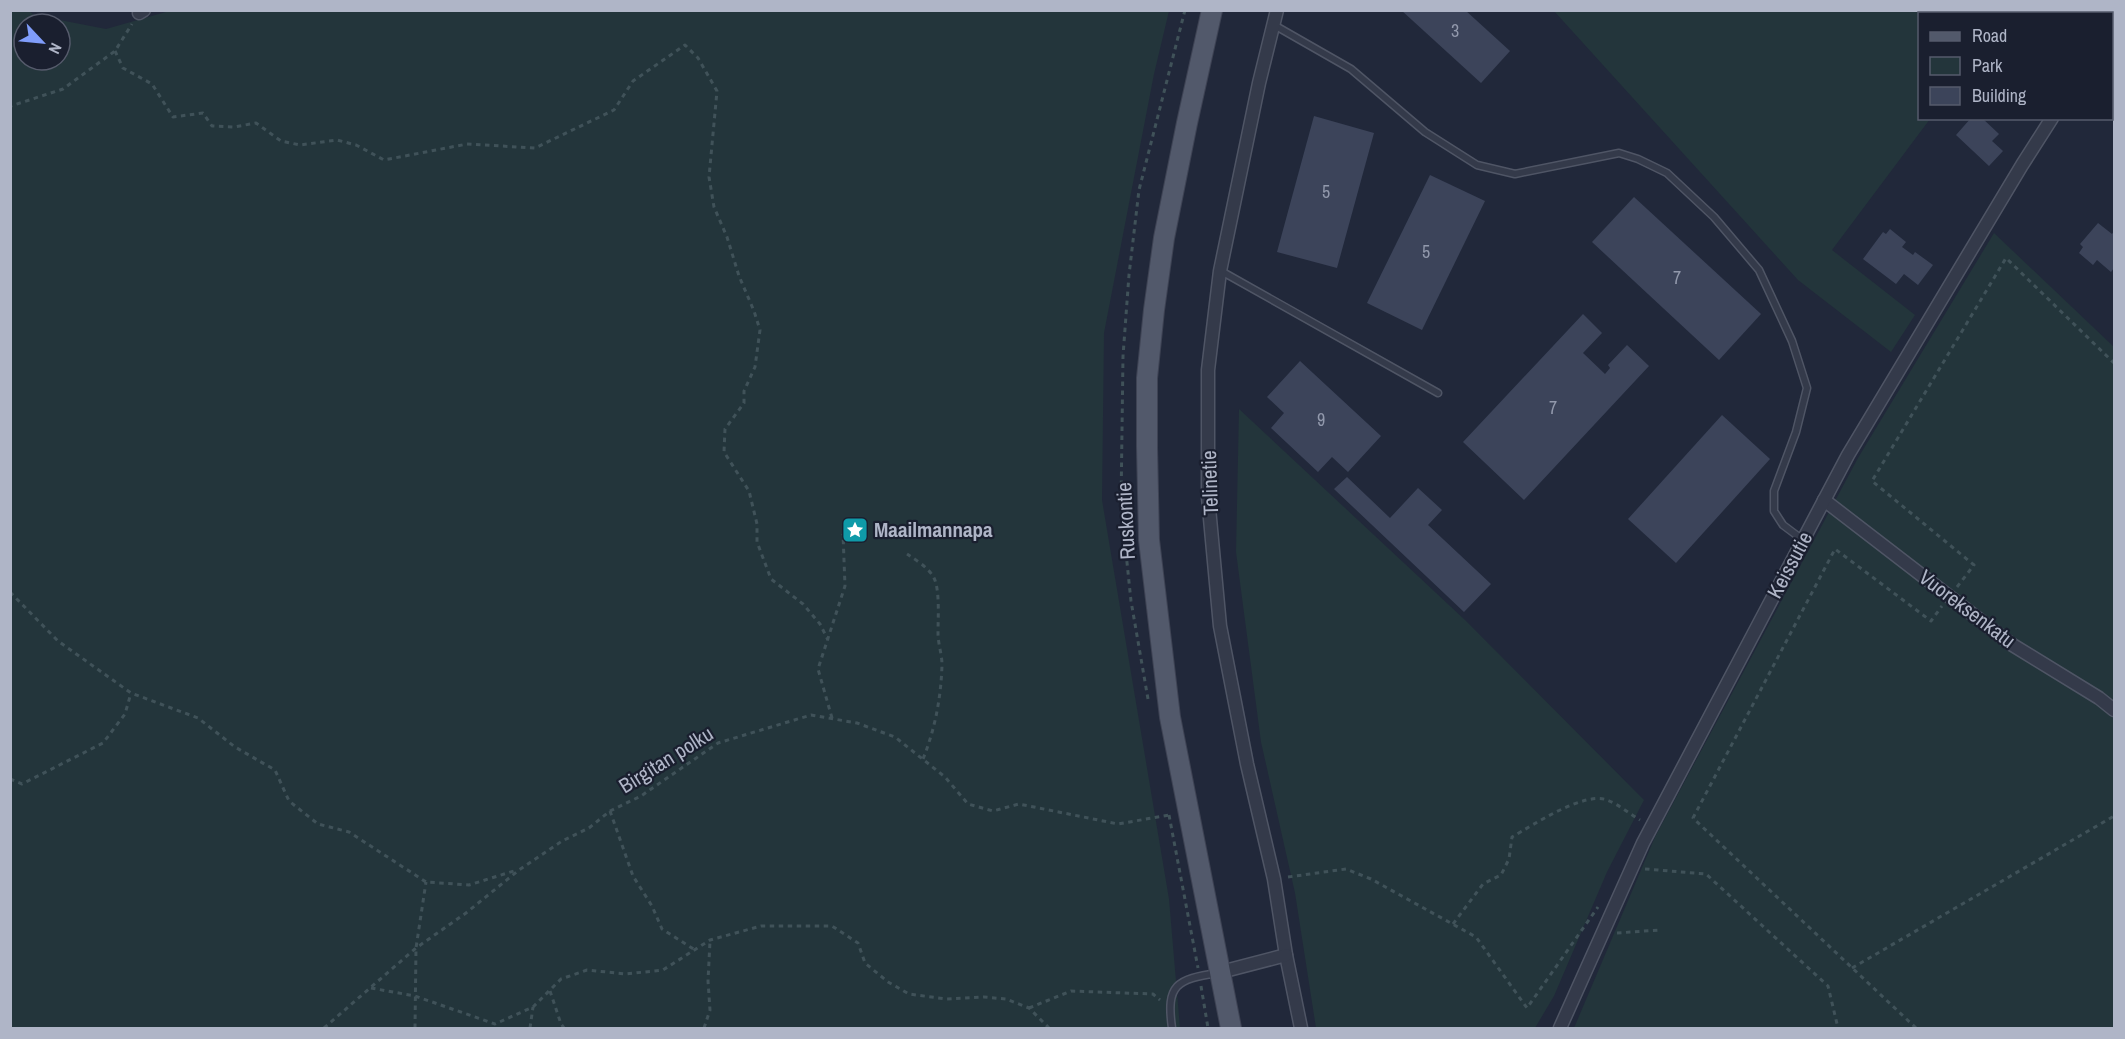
<svg xmlns="http://www.w3.org/2000/svg" width="2125" height="1039" font-family="'Archivo Narrow',sans-serif">
<style>
.green{fill:#23353b;fill-rule:evenodd}
.building{fill:#3c445a}
.lines{fill:none;stroke-linecap:round;stroke-linejoin:round}
.lane-casing{stroke:#4f5565;stroke-width:9}
.street-casing{stroke:#4f5565;stroke-width:15}
.primary-casing{stroke:#3e4354;stroke-width:22}
.path{stroke:#405259;stroke-width:3;stroke-dasharray:4.5 4.5;stroke-linecap:butt}
.lane{stroke:#343a4a;stroke-width:6}
.street{stroke:#343a4a;stroke-width:12}
.primary{stroke:#52596b;stroke-width:20}
.labels{text-anchor:middle;stroke-width:4.5;stroke-linejoin:round;paint-order:stroke}
.number-label{font-size:18px;fill:#9299ac}
.street-label{font-size:21px;fill:#afb5c7;stroke:#1a1f2f}
.poi-label{font-size:21px;font-weight:bold;fill:#afb5c7;stroke:#1a1f2f;text-anchor:start}
</style>
<rect width="100%" height="100%" fill="#21283a"/>
<g class="green">
<path d="M173 10 1169 11 1154 74 1104 333 1102 500 1169 899 1180 1028H11L10 11H29L34 15 106 29ZM24 24H60V60H24Z"/>
<path d="M1923 10 1927 13 1920 14V118L1930 119 1832 250 1915 315 1891 352 1798 280 1554 11Z"/>
<path d="M1994 233 2114 347V1028H1574L1655 837 1858 458Z"/>
<path d="M1239 409 1465 620 1644 800 1607 872 1554 996 1535 1028H1316L1295 893 1261 742 1236 552Z"/>
</g>
<g class="building">
<path d="M1401 10H1465L1510 51 1481 83Z"/>
<path d="M2052 10H2079L2083 14H2050Z"/>
<path d="M1314 116 1374 133 1337 268 1277 252Z"/>
<path d="M1971 118H1982L1999 134 1992 141 2003 151 1989 166 1956 135Z"/>
<path d="M1430 175 1485 201 1422 330 1367 303Z"/>
<path d="M1634 197 1761 314 1719 360 1592 242Z"/>
<path d="M2098 223 2112 234 2114 231V268L2111 272 2097 260 2093 265 2079 253 2083 247 2080 244Z"/>
<path d="M1890 229 1906 242 1902 247 1913 255 1915 252 1933 265 1918 285 1904 274 1896 284 1863 259 1883 232 1886 234Z"/>
<path d="M1583 314 1602 333 1583 353 1605 374 1610 368 1608 365 1627 345 1649 366 1524 500 1463 442Z"/>
<path d="M1300 361 1381 436 1348 472 1332 457 1318 472 1271 428 1284 413 1267 397Z"/>
<path d="M1722 415 1770 459 1676 563 1628 519Z"/>
<path d="M1347 477 1390 518 1418 488 1442 510 1428 525 1491 584 1464 612 1334 489Z"/>
</g>
<g class="lines">
<defs>
<g id="lane">
<path d="M1274 25 1351 69 1425 132 1477 165 1515 174 1619 153 1638 159 1667 173 1714 217 1759 270 1792 341 1807 388 1796 432 1774 491V511L1783 525 1803 540"/>
<path d="M1221 271 1438 393"/>
<path d="M1172 1028C1166 985 1176 979 1218 973"/>
</g>
<g id="street">
<path d="M1277 10 1259 83 1220 271 1208 370V497L1220 626 1247 764 1274 879 1286 955 1301 1028"/>
<path d="M139 13 144 10"/>
<path d="M2112 35 2114 31"/>
<path d="M1824 500 2011 644 2099 698 2114 710"/>
<path d="M1221 972 1286 955"/>
<path d="M1560 1028 1643 843 1848 455 2022 165 2052 118"/>
</g>
<path id="primary" d="M1212 10 1187 123 1164 238 1154 310 1147 378V447L1149 540 1170 717 1231 1028"/>
</defs>
<use href="#lane" class="lane-casing"/>
<use href="#street" class="street-casing"/>
<use href="#primary" class="primary-casing"/>
<g class="path">
<path d="M115 51 123 68 152 84 173 117 203 113 212 126 234 127 256 123 281 141 300 145 337 140 356 145 384 160 467 144 535 148 614 110 633 81 685 45 698 58 717 91 709 177 714 207 727 237 739 276 754 311 760 330 755 367 744 391V403L725 429 724 452 749 491 757 524V542L771 579 803 604 820 624 828 640"/>
<path d="M10 109 11 106 63 89 115 51 132 24"/>
<path d="M907 554C916 560 929 568 934 578 940 590 938 619 938 633 938 644 942 654 942 665 941 698 935 729 923 759"/>
<path d="M1957 587 1974 565 1872 481 2006 258 2114 363"/>
<path d="M10 592 58 641 131 693 198 718 235 747 275 770 289 801 318 824 349 832 426 882 469 885 517 870"/>
<path d="M1148 699 1131 601 1121 505 1123 356 1129 275 1139 190 1185 10"/>
<path d="M832 718 818 669 845 586 843 534"/>
<path d="M10 779 22 784 103 743 125 714 131 693"/>
<path d="M610 811 633 876 652 906 662 929 695 950"/>
<path d="M1169 815 1198 968"/>
<path d="M1645 869 1706 874 1828 986 1838 1028"/>
<path d="M1288 877 1346 869 1371 879 1476 937 1527 1008 1598 907"/>
<path d="M1453 924 1483 884 1501 875 1509 859 1512 837C1533 825 1584 791 1607 800 1618 804 1630 814 1640 820"/>
<path d="M1617 933 1660 930"/>
<path d="M1852 968 2114 816"/>
<path d="M1201 986 1208 1028"/>
<path d="M371 988 415 996 495 1024 533 1007 561 979 587 970 626 974 663 970 710 940 761 926H832L858 943 865 963 888 982 909 994 946 999 984 997 1006 999 1029 1008 1049 1028"/>
<path d="M550 991 561 1024 564 1028"/>
<path d="M1029 1008 1071 991 1153 994 1160 1000"/>
<path d="M324 1028 416 948 466 913 519 870 562 841 589 828 610 811 641 796 718 743 811 715 857 723 895 737 945 777 968 804 993 811 1019 804 1118 824 1169 815"/>
<path d="M415 1028 416 948 426 882"/>
<path d="M530 1028 533 1007"/>
<path d="M704 1028 710 1010 708 981 710 941"/>
<path d="M1916 1028 1693 818 1835 549 1931 621 1942 606"/>
</g>
<use href="#lane" class="lane"/>
<use href="#street" class="street"/>
<use href="#primary" class="primary"/>
</g>
<defs>
<symbol id="sight-square" viewBox="-11 -11 22 22"><rect x="-9" y="-9" width="18" height="18" rx="4" fill="#0f9aa8" stroke="#1a1f2f"/><path d="M0-6L1.8-2.2L6-1.7L2.9 1.2L3.7 5.4L0 3.3L-3.7 5.4L-2.9 1.2L-6-1.7L-1.8-2.2Z" fill="#fff"/></symbol>
</defs>
<g fill-rule="evenodd">
<use href="#sight-square" x="840" y="515" width="30" height="30"/>
</g>
<g class="labels">
<g class="number-label">
<text x="1455" y="37">3</text>
<text x="1326" y="198">5</text>
<text x="1426" y="258">5</text>
<text x="1677" y="284">7</text>
<text x="1553" y="414">7</text>
<text x="1321" y="426">9</text>
</g>
<g class="street-label">
<text transform="translate(1210 483) rotate(-92)" y="7">Telinetie</text>
<text transform="translate(1126 521) rotate(-93)" y="7">Ruskontie</text>
<text transform="translate(1790 565) rotate(-62)" y="7">Keissutie</text>
<text transform="translate(1967 609) rotate(37)" y="7">Vuoreksenkatu</text>
<text transform="translate(666 760) rotate(-32)" y="7">Birgitan polku</text>
</g>
<g class="poi-label">
<text x="874" y="537">Maailmannapa</text>
</g>
</g>
<rect width="2125" height="1039" fill="none" stroke="#afb5c7" stroke-width="24"/>
<rect x="1918" y="12" width="195" height="108" fill="#1a1f2f" stroke="#565b6c" stroke-width="1.5"/>
<rect x="1930" y="32" width="30" height="9" fill="#52596b" stroke="#565b6c" stroke-width="1.5"/>
<text x="1972" y="42" font-size="18" fill="#afb5c7">Road</text>
<rect x="1930" y="57" width="30" height="18" fill="#23353b" stroke="#565b6c" stroke-width="1.5"/>
<text x="1972" y="72" font-size="18" fill="#afb5c7">Park</text>
<rect x="1930" y="87" width="30" height="18" fill="#3c445a" stroke="#565b6c" stroke-width="1.5"/>
<text x="1972" y="102" font-size="18" fill="#afb5c7">Building</text>
<g transform="translate(42 42) rotate(116)"><circle r="28" fill="#1a1f2f" stroke="#565b6c" stroke-width="1.5"/>
<path d="M0-4.5L10 22L0 15L-10 22Z" fill="#809dfb"/>
<text y="-9" font-size="16" font-weight="bold" text-anchor="middle" fill="#afb5c7">N</text>
</g>
</svg>
